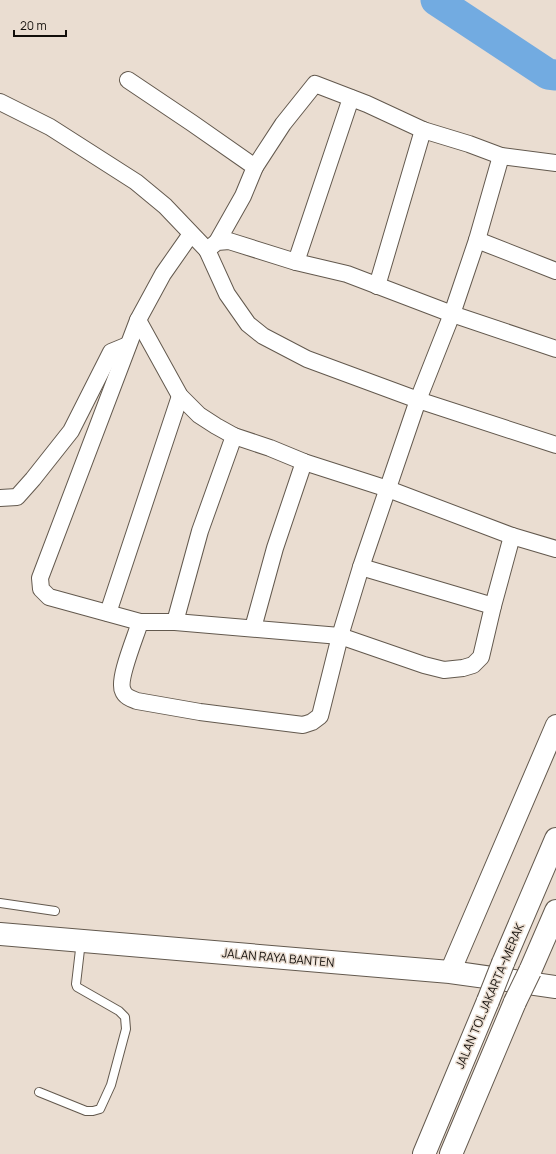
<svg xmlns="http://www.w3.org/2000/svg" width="556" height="1154" font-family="Manrope,sans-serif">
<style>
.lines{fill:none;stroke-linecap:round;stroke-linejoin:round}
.river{stroke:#72abe1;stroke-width:31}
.service-casing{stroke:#63594e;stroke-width:10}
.minor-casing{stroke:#63594e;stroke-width:18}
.tertiary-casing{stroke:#63594e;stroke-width:22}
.primary-casing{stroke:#63594e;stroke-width:24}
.motorway-casing{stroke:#63594e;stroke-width:24}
.service{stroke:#fff;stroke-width:8}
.minor{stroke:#fff;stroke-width:16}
.tertiary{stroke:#fff;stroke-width:20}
.primary{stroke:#fff;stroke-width:22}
.motorway{stroke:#fff;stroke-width:22}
.motorway-bridge-casing{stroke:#63594e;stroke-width:24;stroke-linecap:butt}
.motorway-bridge{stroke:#fff;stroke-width:22}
.labels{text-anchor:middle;stroke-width:3;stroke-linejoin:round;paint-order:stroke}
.street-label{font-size:12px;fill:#120e0a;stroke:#eaddd1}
</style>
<rect width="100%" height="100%" fill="#eaddd1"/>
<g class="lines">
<path class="river" d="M436 0 548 74 556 75"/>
<defs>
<g id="service">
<path d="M0 903 55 911"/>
<path d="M39 1092 86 1111H93L100 1109 111 1085 126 1029 125 1017 119 1011 77 987 76 984 81 941"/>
</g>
<g id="minor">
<path d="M128 80 192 123 255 167 243 196 217 242"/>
<path d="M0 102 50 127 136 182 165 206 207 250 217 242 229 241 296 262 347 274 452 314 556 349"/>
<path d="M255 167 283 124 315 84 367 104 423 130 469 144 501 156 556 163"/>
<path d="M191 234 163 274 138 320 40 578 41 589 49 597 140 622H175L340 636 424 665 444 670 463 668 473 665 481 657 493 606 512 536"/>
<path d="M477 240 556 271"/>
<path d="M207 250 227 294 248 324 263 336 307 359 418 400 556 445"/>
<path d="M296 262 351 98"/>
<path d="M377 286 423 130"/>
<path d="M138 320 180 396 199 415 216 426 234 436 270 448 304 462 388 489 512 536 556 549"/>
<path d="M0 498 17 497 33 479 71 431 111 352 128 345"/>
<path d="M361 567 493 606"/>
<path d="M108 613 180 396"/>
<path d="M140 622C136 636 117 680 123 691 125 697 132 699 137 701L200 712 303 725 312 722 320 716 340 636 361 567 418 400 452 314 477 240 501 156"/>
<path d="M175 622 200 531 234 436"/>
<path d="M253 628 275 548 304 462"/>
</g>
<path id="tertiary" d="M450 972 556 725"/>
<path id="primary" d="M0 934 450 972 556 987"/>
<g id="motorway">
<path d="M503 963 556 839"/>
<path d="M530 971 556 911"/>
<path d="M424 1154 488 1001"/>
<path d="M451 1154 515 1002"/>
</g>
</defs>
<use href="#service" class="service-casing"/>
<use href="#minor" class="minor-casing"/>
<use href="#tertiary" class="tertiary-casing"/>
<use href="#primary" class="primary-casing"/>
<use href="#motorway" class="motorway-casing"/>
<use href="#service" class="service"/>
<use href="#minor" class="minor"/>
<use href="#tertiary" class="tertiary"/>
<use href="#primary" class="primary"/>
<use href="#motorway" class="motorway"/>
<defs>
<g id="motorway-bridge">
<path d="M488 1001 503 963"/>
<path d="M515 1002 530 971"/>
</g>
</defs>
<use href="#motorway-bridge" class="motorway-bridge-casing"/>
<use href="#motorway-bridge" class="motorway-bridge"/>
</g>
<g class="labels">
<g class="street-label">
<text transform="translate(278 958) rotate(5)" y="4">JALAN RAYA BANTEN</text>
<text transform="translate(490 996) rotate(-67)" y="4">JALAN TOL JAKARTA–MERAK</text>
</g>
</g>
<path d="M14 30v6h52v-6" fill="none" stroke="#120e0a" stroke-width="2"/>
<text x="20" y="30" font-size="12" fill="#120e0a" stroke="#eaddd1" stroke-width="3" paint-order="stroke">20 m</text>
</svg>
